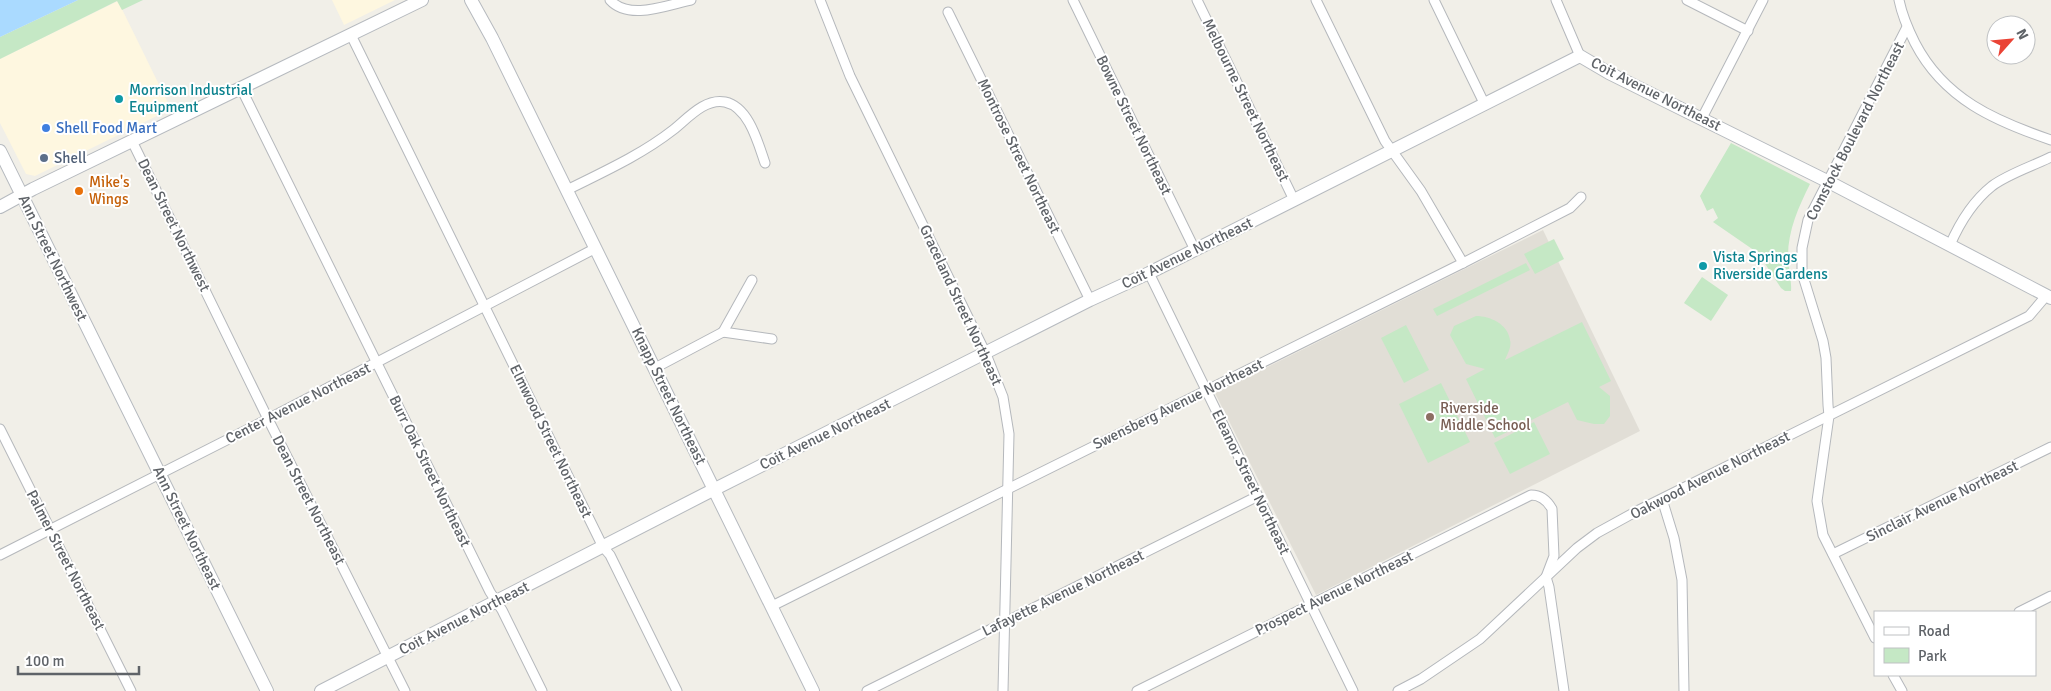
<svg xmlns="http://www.w3.org/2000/svg" width="2051" height="691" font-family="Signika,sans-serif">
<style>
.commercial{fill:#fef7e0}
.education{fill:#e1ded6}
.green{fill:#c5e8c5}
.water{fill:#aadaff}
.lines{fill:none;stroke-linecap:round;stroke-linejoin:round}
.street-casing{stroke:#b5b8bc;stroke-width:11}
.secondary-casing{stroke:#b6babf;stroke-width:14}
.street{stroke:#fff;stroke-width:9}
.secondary{stroke:#fff;stroke-width:12}
.culture-dot{fill:#0f9aa8;stroke:#fff;stroke-width:2}
.shop-dot{fill:#3f7fe0;stroke:#fff;stroke-width:2}
.service-dot{fill:#5c6f8a;stroke:#fff;stroke-width:2}
.food-dot{fill:#e8710a;stroke:#fff;stroke-width:2}
.education-dot{fill:#8d6e63;stroke:#fff;stroke-width:2}
.labels{text-anchor:middle;stroke-width:4;stroke-linejoin:round;paint-order:stroke}
.culture-label{font-size:15px;fill:#0d838f;stroke:#fff;text-anchor:start}
.street-label{font-size:15px;fill:#5f6368;stroke:#fff}
.shop-label{font-size:15px;fill:#366cbe;stroke:#fff;text-anchor:start}
.service-label{font-size:15px;fill:#4e5e75;stroke:#fff;text-anchor:start}
.food-label{font-size:15px;fill:#c56008;stroke:#fff;text-anchor:start}
.education-label{font-size:15px;fill:#785e54;stroke:#fff;text-anchor:start}
</style>
<rect width="100%" height="100%" fill="#f1efe8"/>
<g class="commercial">
<path d="M332 0H395L344 25Z"/>
<path d="M118 1 171 109 35 176 26 174 0 123V59Z"/>
</g>
<path class="education" d="M1543 230 1640 431 1316 595 1215 393Z"/>
<g class="green">
<path d="M78 0H143L122 10 117 1 0 59V37Z"/>
<path d="M1731 143 1810 184C1799 206 1788 230 1788 256 1788 268 1792 280 1791 291H1785L1781 288 1758 253 1713 222 1718 218 1713 208 1707 211 1700 196Z"/>
<path d="M1554 239 1564 259 1535 274 1524 254Z"/>
<path d="M1526 263 1530 270 1437 316 1433 309Z"/>
<path d="M1702 277 1728 295 1711 321 1684 303Z"/>
<path d="M1476 316C1490 316 1508 324 1510 340 1512 347 1507 354 1505 360L1582 322 1611 381 1599 387 1610 396V416L1604 424H1594L1577 420 1568 402 1495 438 1466 379 1485 369 1466 364 1450 335 1454 326Z"/>
<path d="M1406 325 1429 370 1404 383 1381 338Z"/>
<path d="M1441 383 1470 442 1428 463 1399 404Z"/>
<path d="M1534 422 1550 454 1510 474 1494 443Z"/>
</g>
<path class="water" d="M0 0H78L0 37Z"/>
<g class="lines">
<defs>
<g id="street">
<path d="M610 0C629 21 667 5 691 0"/>
<path d="M820 0 850 76 986 354 1003 397 1009 434 1003 691"/>
<path d="M1073 0 1195 250"/>
<path d="M1197 0 1294 200"/>
<path d="M1316 0 1385 141 1421 191 1463 263"/>
<path d="M1434 0 1485 105"/>
<path d="M1556 0 1580 56"/>
<path d="M1687 0 1748 31"/>
<path d="M1899 0C1902 15 1908 29 1915 43 1944 99 1995 121 2051 140"/>
<path d="M948 12 1090 300"/>
<path d="M351 35 603 547 610 555 677 691"/>
<path d="M241 88 490 592 502 610 542 691"/>
<path d="M1702 118 1763 0"/>
<path d="M132 141 268 419 405 691"/>
<path d="M567 190C603 172 641 155 673 130 688 118 705 98 725 102 749 107 758 143 765 163"/>
<path d="M1950 245C1960 222 1972 202 1992 186 2008 174 2033 166 2051 157"/>
<path d="M1149 273 1353 691"/>
<path d="M723 332 752 280"/>
<path d="M723 332 772 339"/>
<path d="M655 368 723 332"/>
<path d="M0 429 131 691"/>
<path d="M1662 499 1674 538 1682 580 1684 691"/>
<path d="M1833 554 2051 447"/>
<path d="M0 555 268 419 596 248"/>
<path d="M772 606 1463 263 1570 208 1581 197"/>
<path d="M2019 612 2051 596"/>
<path d="M1875 638 1823 535 1817 501 1829 416 1828 405 1826 358 1823 341 1802 273V248L1808 220 1907 27"/>
<path d="M1893 675 1902 691"/>
<path d="M867 691 1258 496"/>
<path d="M1137 691 1531 495C1541 495 1547 500 1552 509L1554 556 1546 577 1549 587 1564 691"/>
<path d="M1398 691 1421 679 1480 639 1577 548 1597 533 1637 511 2029 316 2046 296"/>
</g>
<g id="secondary">
<path d="M471 0 492 38 813 691"/>
<path d="M0 151 267 691"/>
<path d="M0 207 33 189 422 0"/>
<path d="M321 691 705 494 1090 300 1149 273 1580 56 1609 73 1827 181 2051 298"/>
</g>
</defs>
<use href="#street" class="street-casing"/>
<use href="#secondary" class="secondary-casing"/>
<use href="#street" class="street"/>
<use href="#secondary" class="secondary"/>
</g>
<g class="culture-dot">
<circle cx="119" cy="99" r="5"/>
<circle cx="1703" cy="266" r="5"/>
</g>
<circle class="shop-dot" cx="46" cy="128" r="5"/>
<circle class="service-dot" cx="44" cy="158" r="5"/>
<circle class="food-dot" cx="79" cy="191" r="5"/>
<circle class="education-dot" cx="1430" cy="417" r="5"/>
<g class="labels">
<g class="culture-label">
<text x="129" y="95">Morrison Industrial<tspan x="129" dy="17">Equipment</tspan></text>
<text x="1713" y="262">Vista Springs<tspan x="1713" dy="17">Riverside Gardens</tspan></text>
</g>
<g class="street-label">
<text transform="translate(1656 94) rotate(27)" y="5">Coit Avenue Northeast</text>
<text transform="translate(1246 100) rotate(64)" y="5">Melbourne Street Northeast</text>
<text transform="translate(1134 125) rotate(64)" y="5">Bowne Street Northeast</text>
<text transform="translate(1855 131) rotate(-63)" y="5">Comstock Boulevard Northeast</text>
<text transform="translate(1019 156) rotate(64)" y="5">Montrose Street Northeast</text>
<text transform="translate(174 225) rotate(64)" y="5">Dean Street Northwest</text>
<text transform="translate(1187 253) rotate(-26)" y="5">Coit Avenue Northeast</text>
<text transform="translate(53 258) rotate(64)" y="5">Ann Street Northwest</text>
<text transform="translate(961 305) rotate(65)" y="5">Graceland Street Northeast</text>
<text transform="translate(669 396) rotate(64)" y="5">Knapp Street Northeast</text>
<text transform="translate(298 403) rotate(-27)" y="5">Center Avenue Northeast</text>
<text transform="translate(1178 404) rotate(-26)" y="5">Swensberg Avenue Northeast</text>
<text transform="translate(825 434) rotate(-26)" y="5">Coit Avenue Northeast</text>
<text transform="translate(551 441) rotate(64)" y="5">Elmwood Street Northeast</text>
<text transform="translate(430 471) rotate(64)" y="5">Burr Oak Street Northeast</text>
<text transform="translate(1710 475) rotate(-27)" y="5">Oakwood Avenue Northeast</text>
<text transform="translate(1251 482) rotate(64)" y="5">Eleanor Street Northeast</text>
<text transform="translate(309 500) rotate(63)" y="5">Dean Street Northeast</text>
<text transform="translate(1942 501) rotate(-26)" y="5">Sinclair Avenue Northeast</text>
<text transform="translate(187 528) rotate(64)" y="5">Ann Street Northeast</text>
<text transform="translate(66 560) rotate(63)" y="5">Palmer Street Northeast</text>
<text transform="translate(1063 593) rotate(-26)" y="5">Lafayette Avenue Northeast</text>
<text transform="translate(1334 593) rotate(-26)" y="5">Prospect Avenue Northeast</text>
<text transform="translate(464 618) rotate(-27)" y="5">Coit Avenue Northeast</text>
</g>
<g class="shop-label">
<text x="56" y="133">Shell Food Mart</text>
</g>
<g class="service-label">
<text x="54" y="163">Shell</text>
</g>
<g class="food-label">
<text x="89" y="187">Mike's<tspan x="89" dy="17">Wings</tspan></text>
</g>
<g class="education-label">
<text x="1440" y="413">Riverside<tspan x="1440" dy="17">Middle School</tspan></text>
</g>
</g>
<rect x="1874" y="611" width="162" height="65" fill="#ffffff" stroke="#bfc1c3"/>
<rect x="1884" y="627" width="25" height="8" fill="#ffffff" stroke="#bfc1c3"/>
<text x="1918" y="636" font-size="15" fill="#5f6368">Road</text>
<rect x="1884" y="648" width="25" height="15" fill="#c5e8c5" stroke="#bfc1c3"/>
<text x="1918" y="661" font-size="15" fill="#5f6368">Park</text>
<g transform="translate(2011 40) rotate(63)"><circle r="24" fill="#ffffff" stroke="#bfc1c3"/>
<path d="M0-4L9 19L0 12L-9 19Z" fill="#ea4335"/>
<text y="-8" font-size="14" font-weight="bold" text-anchor="middle" fill="#5f6368">N</text>
</g>
<path d="M18 666v8h121v-8" fill="none" stroke="#5f6368" stroke-width="2.5"/>
<text x="25" y="666" font-size="15" fill="#5f6368" stroke="#ffffff" stroke-width="4" paint-order="stroke">100 m</text>
</svg>
